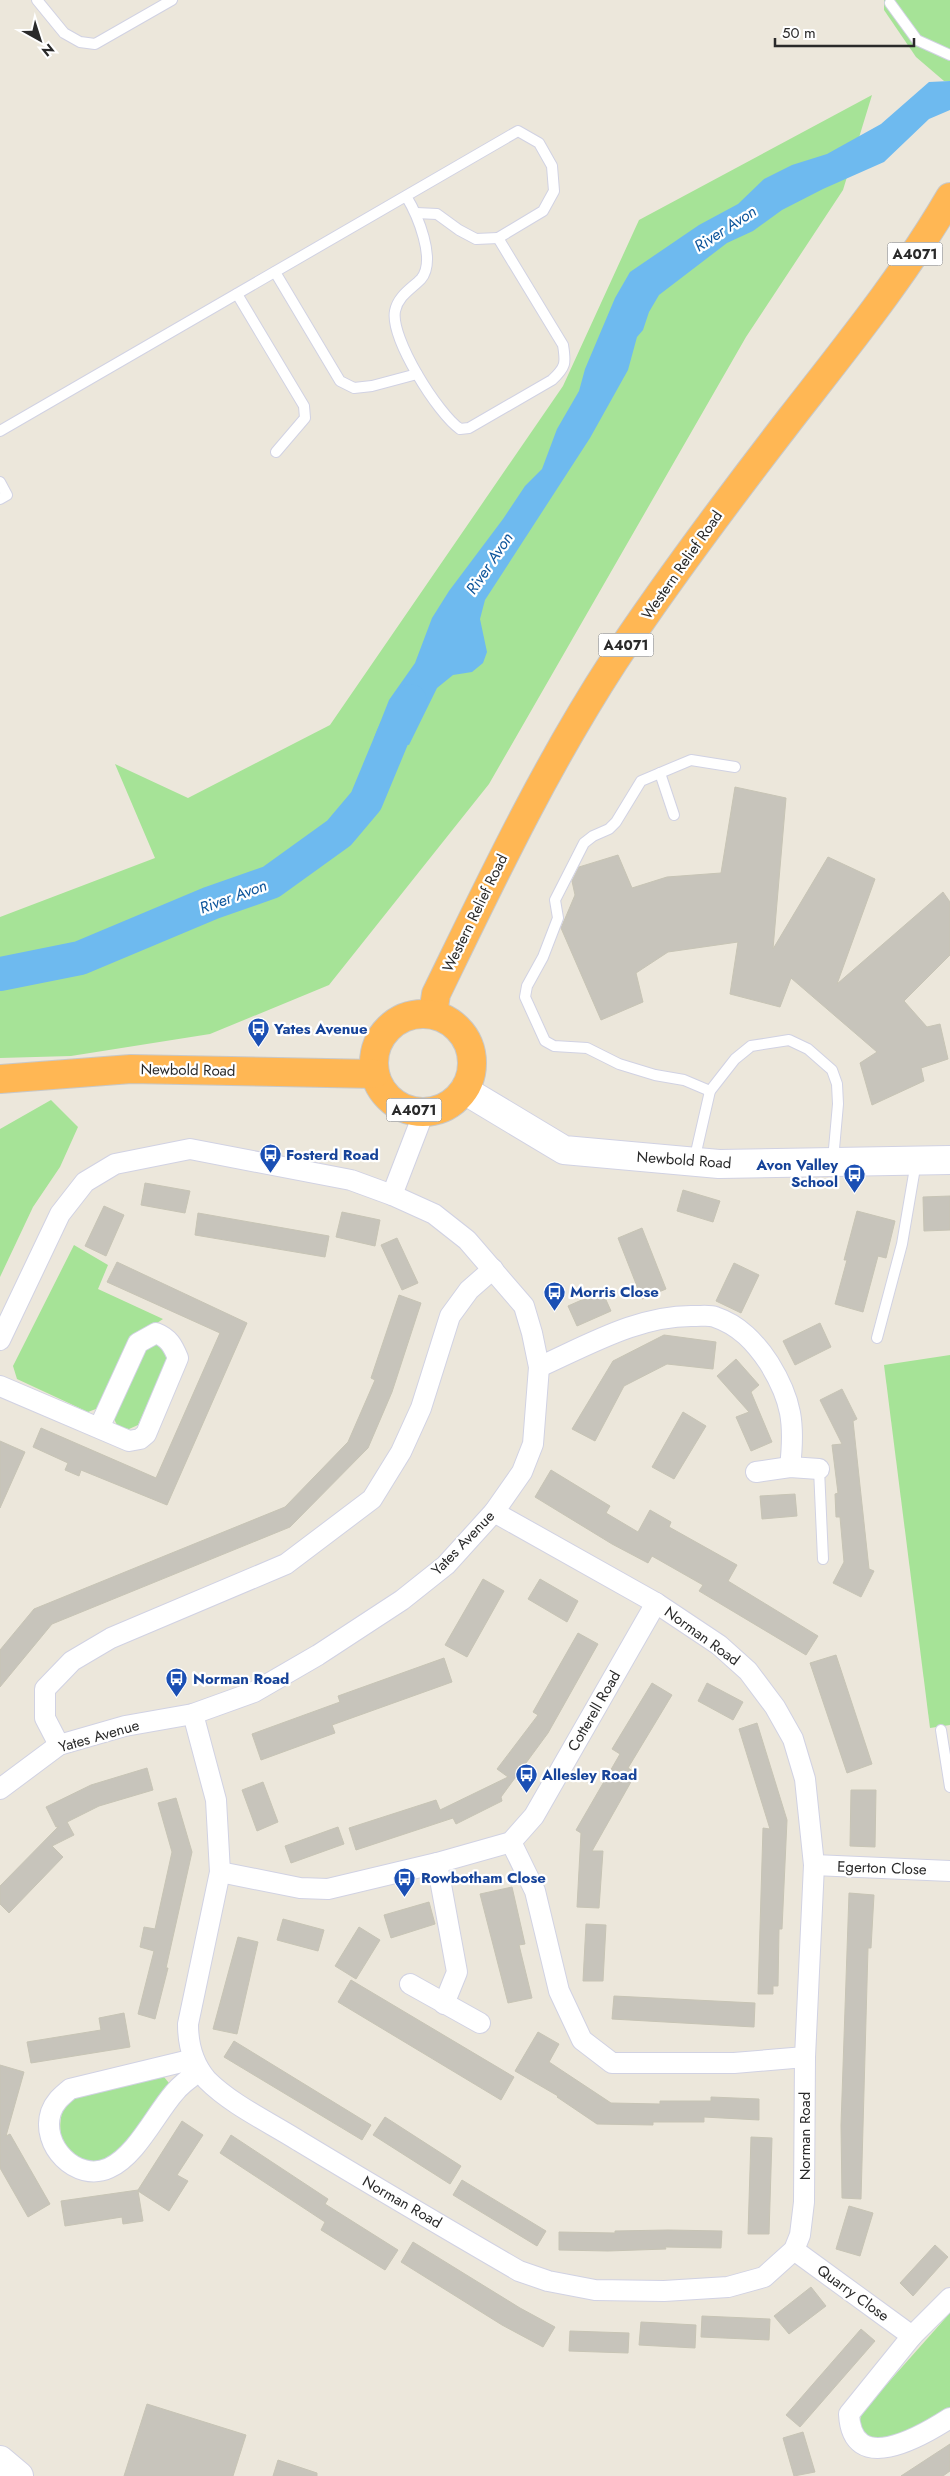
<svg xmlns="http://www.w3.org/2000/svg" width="950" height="2476" font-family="Jost,sans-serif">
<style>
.green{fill:#a6e397}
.water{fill:#6ebaef}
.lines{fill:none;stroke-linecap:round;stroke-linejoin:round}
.river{stroke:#6ebaef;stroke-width:34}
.building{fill:#c7c4bb;stroke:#c7c4b5}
.lane-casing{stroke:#d1d2e3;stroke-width:12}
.street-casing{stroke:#d1d2e3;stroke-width:22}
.secondary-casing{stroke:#d1d2e3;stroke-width:30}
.highway-casing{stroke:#c8c8c8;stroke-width:30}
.lane{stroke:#fff;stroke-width:10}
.street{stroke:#fff;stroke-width:20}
.secondary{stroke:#fff;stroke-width:28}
.highway{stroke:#ffb754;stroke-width:28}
.labels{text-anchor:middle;stroke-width:4.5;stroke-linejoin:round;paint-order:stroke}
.shield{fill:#fff;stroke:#6a6a6a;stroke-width:1}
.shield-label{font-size:14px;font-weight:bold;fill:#2a2a2a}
.street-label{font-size:15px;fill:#2a2a2a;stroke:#fff}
.transit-label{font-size:15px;font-weight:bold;fill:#164399;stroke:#fff;text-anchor:start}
.water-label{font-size:16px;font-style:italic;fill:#0d559b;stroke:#fff}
</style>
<rect width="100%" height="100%" fill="#ece7db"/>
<g class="green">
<path d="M884 0H950V81H944L916 57 884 10Z"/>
<path d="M872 95 843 190 746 337 489 784 329 985 210 1034 71 1056 0 1058V917L155 858 115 764 188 798 330 725 563 386 639 220Z"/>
<path d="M51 1100 78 1127 60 1167 33 1207 0 1277V1129Z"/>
<path d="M74 1245 108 1265 98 1289 163 1319 130 1341 101 1407 88 1412 17 1379 13 1366Z"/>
<path d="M156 1342 163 1344 168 1357 138 1425 129 1429 118 1427 114 1419 146 1347Z"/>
<path d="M950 1355V1725L930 1728 884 1365Z"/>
<path d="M164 2077 169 2083 118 2154 101 2164C83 2159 65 2157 61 2135 59 2124 61 2107 70 2098 83 2087 145 2081 164 2077Z"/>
<path d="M950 2313V2409L892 2440 881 2442 862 2433 859 2422 863 2411Z"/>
</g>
<path class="water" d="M950 81V110L929 119 884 162 823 189 782 210 753 231 727 243 659 295 649 312 643 330 637 337 628 370 590 438 485 600 480 619 487 652 483 663 472 672 453 675 437 688 409 745 374 738 389 700 415 663 432 618 449 591 503 519 525 486 542 469 557 429 579 391 585 369 615 298 630 272 699 225 738 204 764 179 792 165 827 154 881 124 929 82Z"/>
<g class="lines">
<path class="river" d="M0 974 80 958 211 903 271 882 339 833 366 801 393 736 410 701"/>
</g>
<g class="building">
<path d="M735 787 786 798 773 949 828 857 875 879 837 984 943 892 950 902V955L904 1001 927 1027 940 1024 948 1059 921 1068 924 1081 872 1105 860 1063 877 1052 791 978 780 1007 730 994 738 942 668 952 636 973 643 1002 601 1020 561 928 575 895 572 881 579 867 618 855 632 888 667 877 721 873Z"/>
<path d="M145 1183 190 1191 185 1213 141 1205Z"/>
<path d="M683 1190 720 1201 713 1222 677 1211Z"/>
<path d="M950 1196V1230L924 1231 923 1197Z"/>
<path d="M104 1206 124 1215 106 1256 85 1246Z"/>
<path d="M857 1211 895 1221 886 1258 878 1256 863 1312 835 1304 847 1260H844Z"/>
<path d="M342 1212 380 1220 375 1246 336 1237Z"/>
<path d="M198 1213 329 1236 325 1257 195 1235Z"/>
<path d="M642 1228 666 1289 642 1299 618 1238Z"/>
<path d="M397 1238 418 1283 402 1290 381 1245Z"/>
<path d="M117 1262 247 1323 167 1505 81 1470 79 1476 65 1470 68 1463 33 1447 41 1428 156 1478 220 1333 107 1282Z"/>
<path d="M734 1263 759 1275 741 1313 716 1301Z"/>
<path d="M602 1291 611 1311 577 1326 568 1306Z"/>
<path d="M399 1295 421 1303 392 1392 368 1448 290 1527 52 1624 0 1687V1650L34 1609 285 1507 348 1442 375 1380 371 1378Z"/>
<path d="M820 1323 831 1347 795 1365 783 1341Z"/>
<path d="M664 1335 716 1342 713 1369 667 1364 624 1386 595 1441 572 1429 613 1361Z"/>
<path d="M736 1359 759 1385 751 1392 772 1442 751 1451 736 1417 749 1412 717 1376Z"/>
<path d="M842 1389 857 1419 853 1421 869 1569 874 1571 861 1597 833 1583 844 1562 840 1517H836L835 1494 838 1493 832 1445 842 1444 820 1400Z"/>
<path d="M683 1412 706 1426 674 1479 652 1467Z"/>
<path d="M0 1441 25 1452 0 1508Z"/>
<path d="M551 1470 610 1506 606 1513 638 1532 650 1510 671 1522 669 1527 737 1565 728 1581 818 1636 806 1655 699 1591 703 1585 652 1556 648 1563 612 1544 535 1497Z"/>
<path d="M795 1494 797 1516 762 1519 760 1496Z"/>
<path d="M483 1579 504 1591 467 1657 445 1645Z"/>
<path d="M540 1579 578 1601 567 1622 528 1599Z"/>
<path d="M578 1633 598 1644 548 1733 501 1797 502 1801 456 1824 453 1818 356 1850 349 1828 436 1800 440 1810 508 1777 497 1769 538 1715 533 1712Z"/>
<path d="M836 1655 872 1764 847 1773 810 1663Z"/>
<path d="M444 1658 452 1682 332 1725 335 1733 261 1760 252 1734 340 1702 338 1696Z"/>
<path d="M652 1683 672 1695 628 1768 636 1773 592 1851H603L599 1908 577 1907 581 1833 576 1830 620 1754 612 1749Z"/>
<path d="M707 1683 743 1702 733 1720 698 1701Z"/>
<path d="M757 1723 787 1820 782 1929H779L778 1986H773V1994H758L763 1828 770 1829 739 1729Z"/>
<path d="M147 1768 153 1790 99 1806 67 1822 74 1835 52 1846 63 1857 9 1913 0 1904V1886L59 1826 56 1827 46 1807 91 1785Z"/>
<path d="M263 1782 278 1822 257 1831 242 1790Z"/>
<path d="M851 1790H876L875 1847 850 1846Z"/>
<path d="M176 1798 192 1852 166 1968H168L155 2019 138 2014 154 1951 140 1947 144 1927 155 1929 172 1852 158 1803Z"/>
<path d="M338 1827 344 1844 291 1863 285 1846Z"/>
<path d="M512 1887 525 1944 519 1945 532 1998 508 2003 480 1894Z"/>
<path d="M849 1893 874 1895 871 1948H868L861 2199 842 2198 841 2125Z"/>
<path d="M429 1902 435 1924 391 1938 384 1915Z"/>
<path d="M283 1919 324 1930 318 1951 277 1940Z"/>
<path d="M586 1924 606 1925 603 1981H583Z"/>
<path d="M359 1927 380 1940 356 1979 335 1966Z"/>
<path d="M238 1937 258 1942 237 2034 213 2029Z"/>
<path d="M351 1980 514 2077 501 2100 338 2002Z"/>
<path d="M614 1996 755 2003 754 2027 612 2019Z"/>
<path d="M124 2013 130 2047 31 2063 27 2042 101 2030 99 2018Z"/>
<path d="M538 2032 559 2044 549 2062 611 2103 660 2104V2101H711V2097L759 2099V2120L704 2117V2122H653V2125L597 2124 557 2097 558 2096 515 2071Z"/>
<path d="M234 2041 371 2125 362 2140 224 2057Z"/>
<path d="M0 2065 24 2072 6 2136 10 2134 50 2204 28 2217 0 2168Z"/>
<path d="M385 2117 461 2166 450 2184 373 2135Z"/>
<path d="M182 2121 203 2135 177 2175 188 2181 169 2211 138 2191 143 2221 123 2224 122 2217 65 2226 61 2201 138 2190Z"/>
<path d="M231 2135 328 2199 325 2204 398 2250 385 2270 321 2230 325 2222 220 2153Z"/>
<path d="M751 2137 772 2138 769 2234H748Z"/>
<path d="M462 2180 546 2231 537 2246 453 2195Z"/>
<path d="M849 2206 873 2213 860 2256 836 2249Z"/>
<path d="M668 2230 722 2231 721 2248 665 2247 666 2249 608 2251 559 2250V2232L615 2233V2231Z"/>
<path d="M413 2242 520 2308 555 2327 543 2347 502 2325 401 2262Z"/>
<path d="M935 2245 948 2257 913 2296 900 2283Z"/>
<path d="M811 2287 826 2306 789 2334 774 2316Z"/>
<path d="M702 2316 770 2319 769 2340 701 2337Z"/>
<path d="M641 2322 696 2325 695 2348 639 2345Z"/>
<path d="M861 2329 875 2341 800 2427 786 2415Z"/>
<path d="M570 2331 629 2333 628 2353 569 2351Z"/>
<path d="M147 2404 246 2435 233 2476H124Z"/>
<path d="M803 2432 815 2472 794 2476 783 2438Z"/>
<path d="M950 2444V2471L943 2476H901Z"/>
<path d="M278 2460 317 2473V2476H273Z"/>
</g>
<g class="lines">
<defs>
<g id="lane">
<path d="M37 0 64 33 80 42 95 44 172 0"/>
<path d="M890 3 917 40 950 55"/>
<path d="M416 213 437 214 459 230 476 239 498 238"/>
<path d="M275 272 340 381 354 388 372 386 417 374"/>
<path d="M237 294 304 406 305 418 276 452"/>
<path d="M0 431 518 131 539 143 552 166 554 191 543 211 498 238 563 345C566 363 566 367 552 380L469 428 460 429C438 414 390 338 395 311 398 296 411 289 421 279 437 260 417 214 406 196"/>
<path d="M0 482 7 495 0 499"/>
<path d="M660 773 674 815"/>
<path d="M710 1091 684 1080 655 1075 619 1064 587 1048 554 1046 545 1041 525 997 527 986 543 957 558 918 555 900 584 843 593 836 609 829 616 822 641 781 691 760 735 767"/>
<path d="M694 1161 710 1091 735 1059 751 1046 789 1040 808 1049 832 1070 837 1084 838 1104 833 1160"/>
<path d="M877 1338 902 1244 916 1162"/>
<path d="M819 1469 823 1559"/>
<path d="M941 1730 950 1787"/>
</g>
<g id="street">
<path d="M392 1195 424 1112"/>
<path d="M0 1340 60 1214 85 1182 115 1164 190 1149 351 1180 392 1195 434 1214 467 1240 524 1306 532 1333 539 1367 533 1444 522 1472 494 1512 446 1565 402 1600 318 1655 254 1692 193 1714 125 1726 59 1745 0 1789"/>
<path d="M539 1367C588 1345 641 1314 696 1316 702 1316 710 1315 715 1317 739 1325 755 1342 769 1363 792 1400 795 1424 790 1467"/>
<path d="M0 1386 129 1441 140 1439 146 1434 178 1358C173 1346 169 1338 156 1333L138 1343 99 1428"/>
<path d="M756 1472 790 1467 819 1469"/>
<path d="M193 1714 216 1800 220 1872 188 2024C188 2044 193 2064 207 2080 232 2105 269 2122 299 2141 372 2185 445 2228 519 2271L548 2281 595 2290 664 2291 728 2287 764 2277 794 2250 800 2235 804 2202 805 2057 814 1865 805 1779 793 1739 775 1707 748 1671 719 1645 656 1603 494 1512"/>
<path d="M59 1745 45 1718V1689L72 1661 111 1638 286 1564 372 1499 401 1452 421 1408 450 1316 469 1290 493 1269"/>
<path d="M511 1842 535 1891 559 1991 582 2040 612 2063H734L805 2057"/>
<path d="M437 1863 457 1972 444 2004"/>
<path d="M814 1865 950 1871"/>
<path d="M220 1872 300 1888 328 1889 437 1863 511 1842 534 1816 656 1603"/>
<path d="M410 1984 480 2023"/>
<path d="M194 2059 70 2089C62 2096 55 2101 51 2112 40 2145 76 2183 109 2168 136 2156 155 2115 174 2093 181 2084 191 2077 200 2071"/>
<path d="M794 2250 912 2336"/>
<path d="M950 2298 912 2336 849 2414C852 2476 919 2438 950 2418"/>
</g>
<g id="secondary">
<path d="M464 1090 564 1150 719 1164 950 1160"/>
<path d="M0 2460 19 2476"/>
</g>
<g id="highway">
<path d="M433 1014 436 994C491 881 545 767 614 661 669 578 730 497 791 418 847 346 904 276 950 197"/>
<circle cx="423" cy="1063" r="49"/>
<path d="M0 1079 131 1069 375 1074"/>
</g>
</defs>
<use href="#lane" class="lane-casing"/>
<use href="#street" class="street-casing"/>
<use href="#secondary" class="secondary-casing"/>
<use href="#highway" class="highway-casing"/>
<use href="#lane" class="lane"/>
<use href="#street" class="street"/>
<use href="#secondary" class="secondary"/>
<use href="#highway" class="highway"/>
</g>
<defs>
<symbol id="bus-pin" viewBox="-11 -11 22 30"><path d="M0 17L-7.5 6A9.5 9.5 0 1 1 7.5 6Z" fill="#1a4fb4" stroke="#fff"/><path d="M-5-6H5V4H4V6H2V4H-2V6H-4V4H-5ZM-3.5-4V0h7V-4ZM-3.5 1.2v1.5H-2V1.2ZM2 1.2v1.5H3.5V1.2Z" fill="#fff"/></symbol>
</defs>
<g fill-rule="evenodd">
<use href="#bus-pin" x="246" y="1016" width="25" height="34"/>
<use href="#bus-pin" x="258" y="1142" width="25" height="34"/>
<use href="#bus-pin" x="842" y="1162" width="25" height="34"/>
<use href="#bus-pin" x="542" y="1280" width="25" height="34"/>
<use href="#bus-pin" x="164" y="1666" width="25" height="34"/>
<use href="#bus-pin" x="514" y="1762" width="25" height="34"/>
<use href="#bus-pin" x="392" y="1866" width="25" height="34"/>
</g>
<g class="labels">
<g class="shield">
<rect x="887.5" y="242.5" width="55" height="23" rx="4"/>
<rect x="598.5" y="633.5" width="55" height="23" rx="4"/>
<rect x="386.5" y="1098.5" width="55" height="23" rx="4"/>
</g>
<g class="shield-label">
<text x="915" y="259">A4071</text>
<text x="626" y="650">A4071</text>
<text x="414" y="1115">A4071</text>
</g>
<g class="street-label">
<text transform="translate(682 565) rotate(-55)" y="5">Western Relief Road</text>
<text transform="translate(475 913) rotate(-64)" y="5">Western Relief Road</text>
<text transform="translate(188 1070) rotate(1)" y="5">Newbold Road</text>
<text transform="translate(684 1160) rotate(4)" y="5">Newbold Road</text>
<text transform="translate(463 1543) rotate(-46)" y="5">Yates Avenue</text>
<text transform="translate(702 1636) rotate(36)" y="5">Norman Road</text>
<text transform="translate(594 1711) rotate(-60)" y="5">Cotterell Road</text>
<text transform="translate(99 1736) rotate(-16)" y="5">Yates Avenue</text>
<text transform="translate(882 1868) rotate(2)" y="5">Egerton Close</text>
<text transform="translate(805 2136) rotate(-90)" y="5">Norman Road</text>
<text transform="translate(402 2202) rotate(30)" y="5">Norman Road</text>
<text transform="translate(853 2293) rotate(36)" y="5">Quarry Close</text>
</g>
<g class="transit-label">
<text x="274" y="1034">Yates Avenue</text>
<text x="286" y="1160">Fosterd Road</text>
<text x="838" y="1170" text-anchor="end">Avon Valley<tspan x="838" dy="17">School</tspan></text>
<text x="570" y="1297">Morris Close</text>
<text x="193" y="1684">Norman Road</text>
<text x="542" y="1780">Allesley Road</text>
<text x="421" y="1883">Rowbotham Close</text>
</g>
<g class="water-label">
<text transform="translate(725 228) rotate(-33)" y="6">River Avon</text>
<text transform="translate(489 563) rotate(-56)" y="6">River Avon</text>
<text transform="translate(233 896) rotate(-20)" y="6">River Avon</text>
</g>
</g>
<g transform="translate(40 40) rotate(141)" stroke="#ffffff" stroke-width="4" paint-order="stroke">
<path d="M0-4L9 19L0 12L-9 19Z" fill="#2a2a2a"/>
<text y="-8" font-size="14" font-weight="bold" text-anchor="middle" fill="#2a2a2a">N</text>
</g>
<path d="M775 38v8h139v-8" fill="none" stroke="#2a2a2a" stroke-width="2.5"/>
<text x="782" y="38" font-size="15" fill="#2a2a2a" stroke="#ffffff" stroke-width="4" paint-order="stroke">50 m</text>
</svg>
